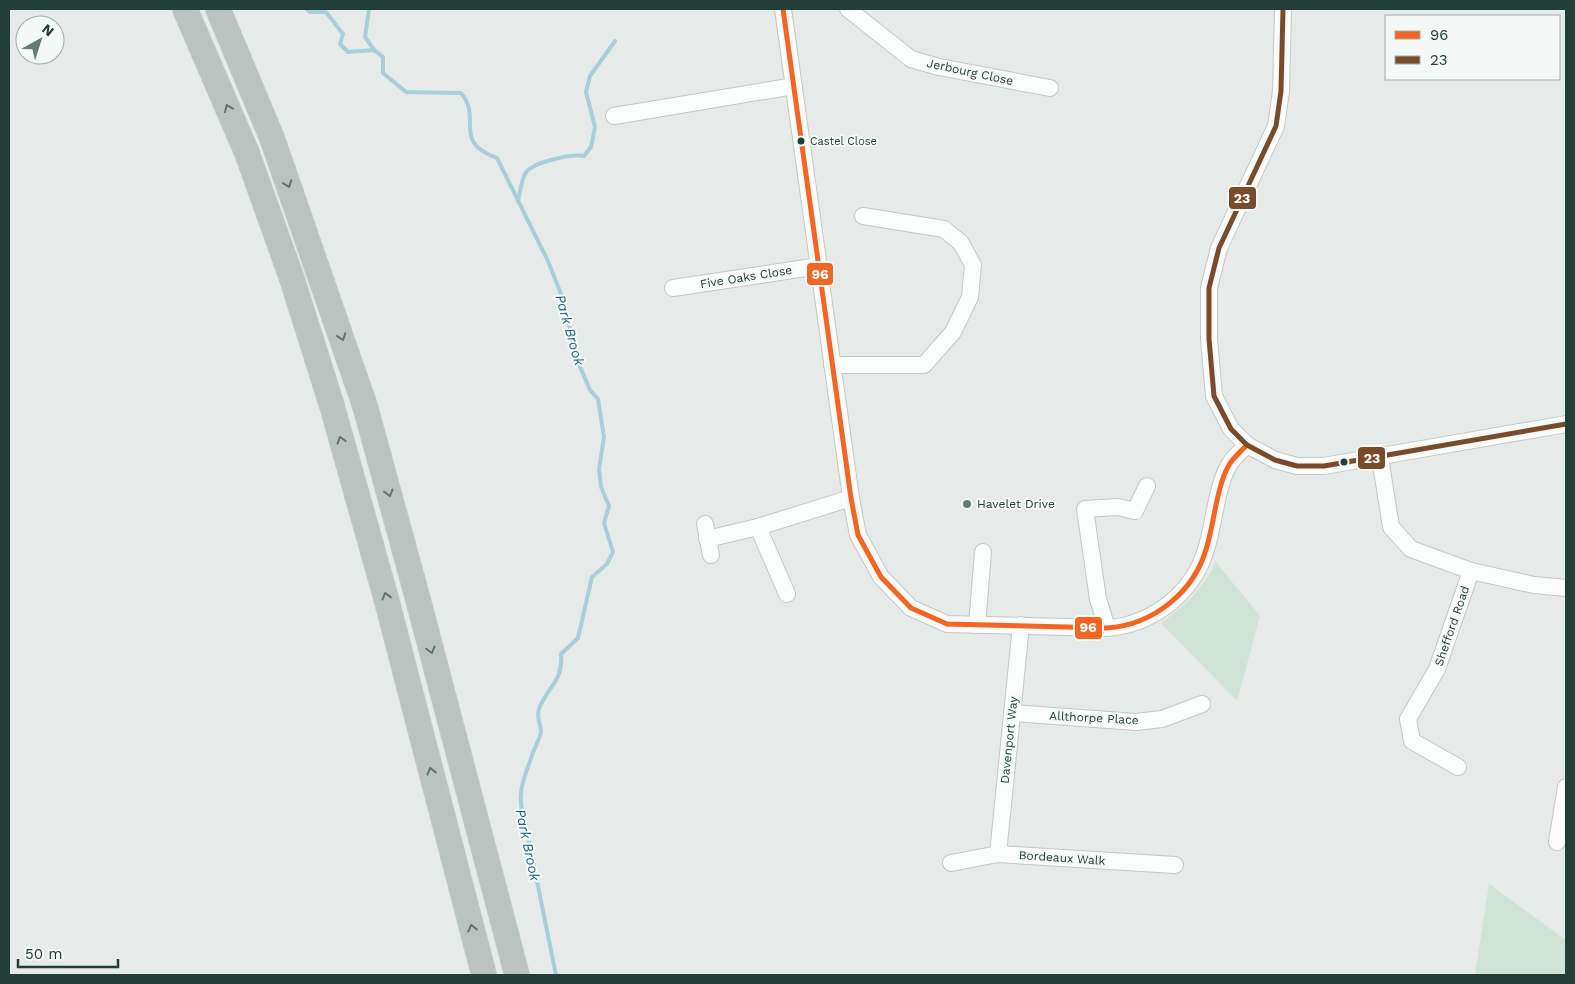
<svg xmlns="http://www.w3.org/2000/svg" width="1575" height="984" font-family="'Work Sans',sans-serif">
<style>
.green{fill:#cfe4d6}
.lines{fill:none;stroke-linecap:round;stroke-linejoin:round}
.stream{stroke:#a8cfd8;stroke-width:4}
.minor-casing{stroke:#c3c8c6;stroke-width:18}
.highway-casing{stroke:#c2cac8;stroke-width:26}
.minor{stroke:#fbfcfc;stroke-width:16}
.highway{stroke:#bbc3c1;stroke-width:24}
.bus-1-casing{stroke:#f4f9f7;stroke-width:9}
.bus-2-casing{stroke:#f4f9f7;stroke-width:9}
.bus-1{stroke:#f26522;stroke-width:5}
.bus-2{stroke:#7a4b2a;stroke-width:5}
.oneway{stroke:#60736f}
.bus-dot{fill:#233e38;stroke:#f4f9f7;stroke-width:2}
.poi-dot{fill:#677b76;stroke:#f4f9f7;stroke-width:2}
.labels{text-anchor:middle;stroke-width:4;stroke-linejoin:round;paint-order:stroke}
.bus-label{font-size:11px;fill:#233e38;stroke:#f4f9f7;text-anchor:start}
.street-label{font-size:12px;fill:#233e38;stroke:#f4f9f7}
.poi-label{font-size:12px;fill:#233e38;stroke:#f4f9f7;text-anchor:start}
.water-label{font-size:14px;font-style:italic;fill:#1e6679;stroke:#f4f9f7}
.line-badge{stroke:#f4f9f7;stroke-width:2}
.badge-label{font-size:14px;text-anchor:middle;font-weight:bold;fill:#fff}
</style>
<rect width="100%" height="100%" fill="#e6ebe9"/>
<g class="green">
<path d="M1215 561 1260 616 1237 701 1161 623C1182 608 1207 586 1215 561Z"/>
<path d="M1489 884 1566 940V975H1475Z"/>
</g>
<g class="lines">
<g class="stream">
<path d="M307 9 310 12H326L343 34 340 44 348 52 374 50 383 57V73L406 92 461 93C483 119 451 141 497 158L548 261 565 304 575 355 590 390 598 399 604 437 599 469 601 487 609 506 604 523 613 552 607 564 592 577 578 638 561 654C563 683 548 685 539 709 536 717 541 724 541 732 540 738 536 745 534 750 526 773 515 794 524 817L556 975"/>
<path d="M369 9 365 37 374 50"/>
<path d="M518 201C520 193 521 182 525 174 531 162 571 154 584 156L591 147 595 127 586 92 590 76 615 41"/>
</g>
<defs>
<g id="minor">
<path d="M783 9 851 498 858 535 881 577 911 608 947 624 1107 628C1153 625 1195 592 1207 546 1214 523 1217 485 1229 465 1233 458 1241 451 1247 445"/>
<path d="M848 9 911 59 939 67 1050 88"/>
<path d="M1283 9 1281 91 1276 126 1219 248 1209 288V339L1214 396 1231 429 1247 445 1275 460 1297 466H1324L1566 424"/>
<path d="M614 116 794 86"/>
<path d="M673 288 819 266"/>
<path d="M832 365H924L953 332 970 297 973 265 961 243 944 229 863 216"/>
<path d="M1380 458 1391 527 1411 549 1471 571 1534 585 1566 588"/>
<path d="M705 524 711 555"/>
<path d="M758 527 787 594"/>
<path d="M707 539 758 527 851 498"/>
<path d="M977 625 983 552"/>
<path d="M1107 628 1098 599 1085 509 1118 507 1135 511 1147 486"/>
<path d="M1012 713 1136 722 1162 719 1202 704"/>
<path d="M1458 767 1412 741 1408 719 1437 669 1471 571"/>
<path d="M1557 842 1566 787"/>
<path d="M998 854 1021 625"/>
<path d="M951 863 998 854 1175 865"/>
</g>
<g id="highway">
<path d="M185 9 247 153 292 279 332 406 386 598 484 975"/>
<path d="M218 9 272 138 365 406 416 592 517 975"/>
</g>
</defs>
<use href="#minor" class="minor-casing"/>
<use href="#highway" class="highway-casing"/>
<use href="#minor" class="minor"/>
<use href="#highway" class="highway"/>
<defs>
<path id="bus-1" d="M783 9 851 498 858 535 881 577 911 608 947 624 1107 628C1153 625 1195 592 1207 546 1214 523 1217 485 1229 465 1233 458 1241 451 1247 445"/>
<path id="bus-2" d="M1283 9 1281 91 1276 126 1219 248 1209 288V339L1214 396 1231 429 1247 445 1275 460 1297 466H1324L1566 424"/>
</defs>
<use href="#bus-1" class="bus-1-casing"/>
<use href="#bus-2" class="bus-2-casing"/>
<use href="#bus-1" class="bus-1"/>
<use href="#bus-2" class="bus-2"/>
</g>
<defs><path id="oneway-chevron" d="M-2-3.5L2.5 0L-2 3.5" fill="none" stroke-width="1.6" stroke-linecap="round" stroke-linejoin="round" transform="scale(1.25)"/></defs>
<g class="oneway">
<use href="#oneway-chevron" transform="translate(228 108) rotate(-113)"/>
<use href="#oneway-chevron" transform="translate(288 184) rotate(70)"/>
<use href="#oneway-chevron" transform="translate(342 337) rotate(71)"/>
<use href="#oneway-chevron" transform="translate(341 440) rotate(-106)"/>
<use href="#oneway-chevron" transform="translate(389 493) rotate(75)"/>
<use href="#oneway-chevron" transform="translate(386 596) rotate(-105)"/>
<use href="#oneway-chevron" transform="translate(431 650) rotate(75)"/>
<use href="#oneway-chevron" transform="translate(431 771) rotate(-104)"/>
<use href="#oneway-chevron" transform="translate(472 928) rotate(-104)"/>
</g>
<g class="bus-dot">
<circle cx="801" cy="141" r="4.5"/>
<circle cx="1344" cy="462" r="4.5"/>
</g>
<circle class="poi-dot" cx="967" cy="504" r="5"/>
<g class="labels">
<g class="bus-label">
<text x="810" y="145">Castel Close</text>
</g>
<g class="street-label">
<text transform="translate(970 72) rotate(12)" y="4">Jerbourg Close</text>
<text transform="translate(746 277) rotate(-9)" y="4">Five Oaks Close</text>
<text transform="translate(1452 626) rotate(-71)" y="4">Shefford Road</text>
<text transform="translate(1094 718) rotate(3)" y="4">Allthorpe Place</text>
<text transform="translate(1009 740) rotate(-84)" y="4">Davenport Way</text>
<text transform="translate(1062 858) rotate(4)" y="4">Bordeaux Walk</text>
</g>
<g class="poi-label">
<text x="977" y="508">Havelet Drive</text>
</g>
<g class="water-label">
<text transform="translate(570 330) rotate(74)" y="5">Park Brook</text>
<text transform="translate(528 845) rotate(78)" y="5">Park Brook</text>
</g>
</g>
<g class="line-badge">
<rect x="1228" y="186" width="29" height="24" rx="5" fill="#7a4b2a"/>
<rect x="806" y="262" width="28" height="24" rx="5" fill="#f26522"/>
<rect x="1357" y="446" width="29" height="24" rx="5" fill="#7a4b2a"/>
<rect x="1074" y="616" width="29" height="24" rx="5" fill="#f26522"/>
</g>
<g class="badge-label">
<text x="1242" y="203">23</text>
<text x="820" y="279">96</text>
<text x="1372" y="463">23</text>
<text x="1088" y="632">96</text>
</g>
<rect width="1575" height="984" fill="none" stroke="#233e38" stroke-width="20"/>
<rect x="1385" y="15" width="175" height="65" fill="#f4f9f7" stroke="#a0aeab"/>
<rect x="1395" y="31" width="25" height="8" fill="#f26522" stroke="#a0aeab"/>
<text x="1430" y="40" font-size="15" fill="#233e38">96</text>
<rect x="1395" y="56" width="25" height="8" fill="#7a4b2a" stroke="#a0aeab"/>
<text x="1430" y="65" font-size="15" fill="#233e38">23</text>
<g transform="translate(40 40) rotate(39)"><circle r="24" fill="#f4f9f7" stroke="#a0aeab"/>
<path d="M0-4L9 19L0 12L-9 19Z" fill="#677b76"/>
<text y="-8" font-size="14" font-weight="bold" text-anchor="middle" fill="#233e38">N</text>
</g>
<path d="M18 959v8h100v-8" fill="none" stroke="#233e38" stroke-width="2.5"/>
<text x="25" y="959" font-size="15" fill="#233e38" stroke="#f4f9f7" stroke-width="4" paint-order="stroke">50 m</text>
</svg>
